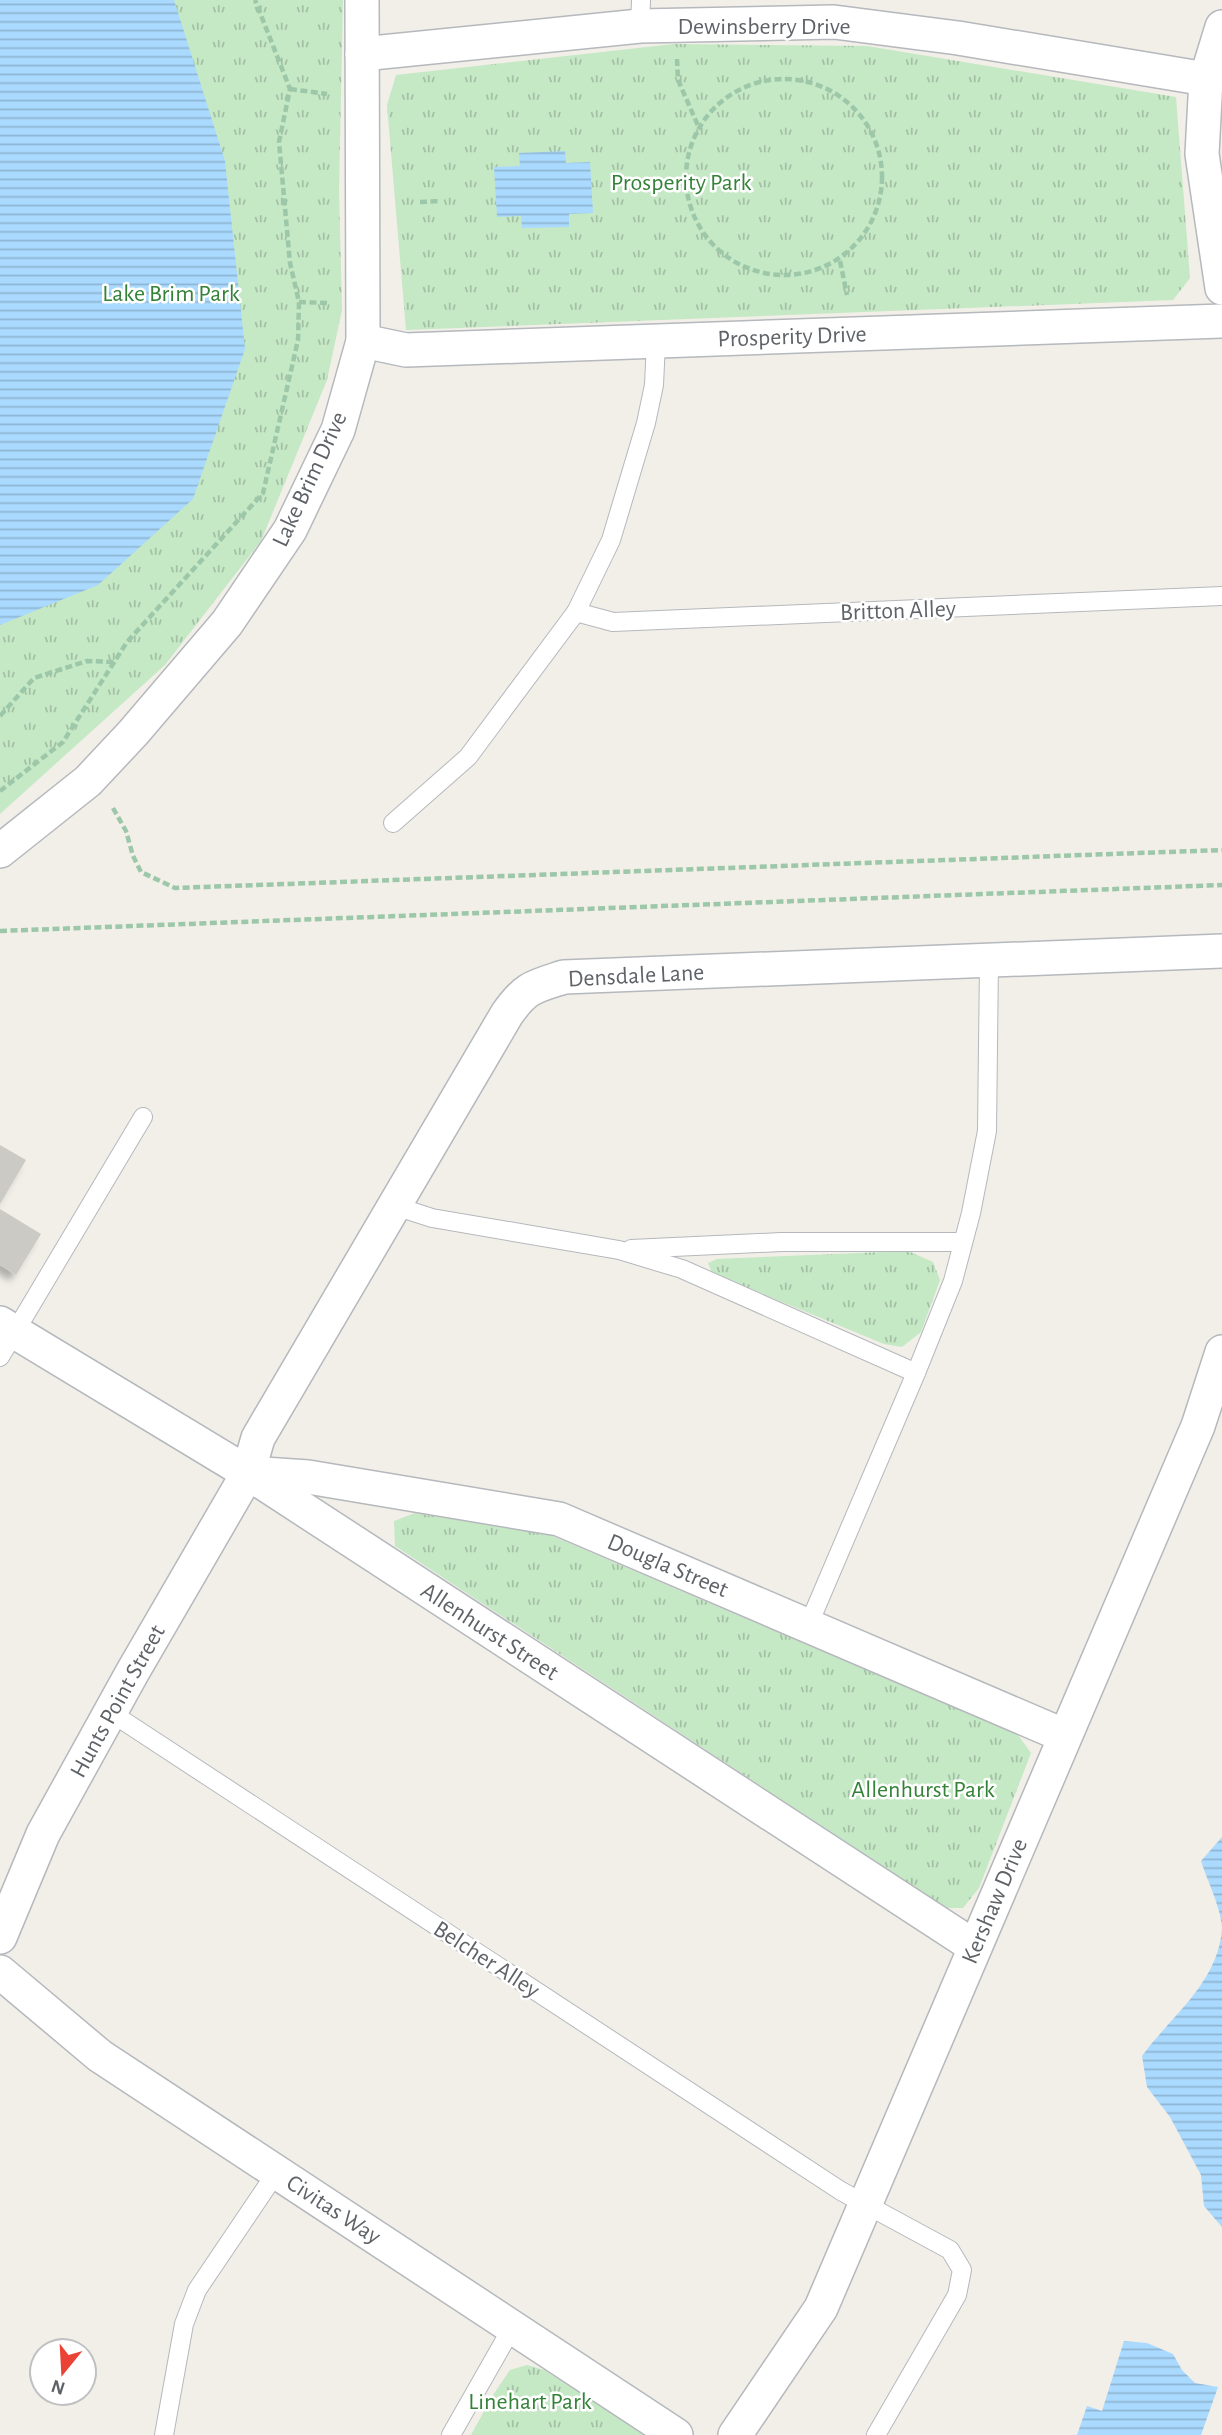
<svg xmlns="http://www.w3.org/2000/svg" width="1222" height="2435" font-family="'Alegreya Sans',sans-serif">
<style>
.grass{fill:url(#grass-tufts)}
.water{fill:url(#water-rules)}
.building{fill:#cccac5;filter:url(#shadow)}
.lines{fill:none;stroke-linecap:round;stroke-linejoin:round}
.service-casing{stroke:#b5b8bc;stroke-width:20}
.minor-casing{stroke:#b5b8bc;stroke-width:36}
.path{stroke:#9cc7a9;stroke-width:4.5;stroke-dasharray:7 3.5;stroke-linecap:butt}
.service{stroke:#fff;stroke-width:18}
.minor{stroke:#fff;stroke-width:33}
.labels{text-anchor:middle;stroke-width:5;stroke-linejoin:round;paint-order:stroke}
.street-label{font-size:24px;fill:#5f6368;stroke:#fff}
.park-label{font-size:24px;fill:#348238;stroke:#fff}
</style>
<defs>
<pattern id="grass-tufts" width="24" height="20" patternUnits="userSpaceOnUse" patternTransform="scale(1.75)"><rect width="24" height="20" fill="#c5e8c5"/><path d="M3 7l-1-3M5 7V3M7 7l1-3M15 17l-1-3M17 17v-4M19 17l1-3" fill="none" stroke="#a3c0a4"/></pattern>
<pattern id="water-rules" width="6" height="5" patternUnits="userSpaceOnUse" patternTransform="scale(1.75)"><rect width="6" height="5" fill="#aadaff"/><path d="M0 2.5h6" fill="none" stroke="#8eb4d2"/></pattern>
<filter id="shadow"><feDropShadow dx="-6" dy="6" stdDeviation="3.5" flood-color="#0004"/></filter>
</defs>
<rect width="100%" height="100%" fill="#f1efe8"/>
<g class="grass">
<path d="M0 0H343L339 190 342 310 327 380 261 541 165 665 0 814Z"/>
<path d="M674 44 867 46 1176 97 1190 278 1173 300 406 330 387 105 396 75Z"/>
<path d="M908 1251 933 1262 940 1280 921 1332 902 1347 884 1344 712 1273 708 1263 717 1259Z"/>
<path d="M415 1513 550 1535 1018 1735 1031 1753 979 1888 963 1908H947L395 1546 394 1521Z"/>
<path d="M527 2365 544 2370 646 2435H471L493 2395 510 2370Z"/>
</g>
<g class="water">
<path d="M0 0H174L225 161 245 349 193 499 98 585 0 625Z"/>
<path d="M565 151 566 163 590 162 593 213 569 214V227L522 228 521 216 497 217 494 167 520 166 519 153Z"/>
<path d="M1222 1837V2227L1204 2206 1201 2175 1170 2117 1147 2087 1142 2056C1171 2016 1218 1983 1222 1929 1222 1910 1207 1880 1201 1861Z"/>
<path d="M1124 2341 1147 2343 1173 2354 1182 2370 1195 2383 1218 2387 1201 2435H1077L1087 2406 1102 2411Z"/>
</g>
<g class="building">
<path d="M0 1145 26 1160 0 1204Z"/>
<path d="M0 1209 41 1234 16 1275 0 1265Z"/>
</g>
<g class="lines">
<defs>
<g id="service">
<path d="M640 26 641 0"/>
<path d="M576 612 613 622 1222 596"/>
<path d="M393 823 468 757 576 612 611 540 646 423 654 385 656 342"/>
<path d="M395 1206 432 1218 619 1250 682 1269 916 1373"/>
<path d="M631 1249 781 1242H963"/>
<path d="M0 1357 143 1117"/>
<path d="M808 1626 916 1373 953 1281 971 1213 987 1131 989 961"/>
<path d="M110 1712 841 2191 950 2250 962 2270 957 2295 876 2435"/>
<path d="M164 2435 184 2324 197 2290 276 2173"/>
<path d="M451 2435 513 2326"/>
</g>
<g id="minor">
<path d="M1222 27 1206 79 1202 154 1222 288"/>
<path d="M362 54 640 26 834 22 958 38 1206 79"/>
<path d="M363 341 406 350 1222 321"/>
<path d="M0 851 88 781 133 733 227 623 290 530 338 430 363 341 362 0"/>
<path d="M0 1323 248 1473 975 1947"/>
<path d="M251 1473 308 1477 559 1519 1065 1736"/>
<path d="M0 1937 43 1834 132 1673 248 1473 258 1438 507 1014C526 987 533 987 564 977L1222 951"/>
<path d="M0 1972 100 2056 676 2435"/>
<path d="M735 2435 821 2308 1198 1426 1222 1352"/>
</g>
</defs>
<use href="#service" class="service-casing"/>
<use href="#minor" class="minor-casing"/>
<g class="path">
<path d="M677 59 678 80 699 128"/>
<circle cx="784" cy="177" r="98"/>
<path d="M290 89 327 94"/>
<path d="M420 202 440 201"/>
<path d="M840 261 847 295"/>
<path d="M299 302 327 303"/>
<path d="M0 716 34 678 87 661 113 662"/>
<path d="M0 791 63 742 127 642 263 493 298 340 299 302 290 263 279 142 290 89 255 0"/>
<path d="M113 808 126 831 133 856 141 872 175 888 1222 850"/>
<path d="M0 931 1222 885"/>
</g>
<use href="#service" class="service"/>
<use href="#minor" class="minor"/>
</g>
<g class="labels">
<g class="street-label">
<text x="764" y="34">Dewinsberry Drive</text>
<text transform="translate(792 336) rotate(-2)" y="8">Prosperity Drive</text>
<text transform="translate(309 479) rotate(-65)" y="8">Lake Brim Drive</text>
<text transform="translate(898 610) rotate(-2)" y="8">Britton Alley</text>
<text transform="translate(636 975) rotate(-3)" y="8">Densdale Lane</text>
<text transform="translate(668 1565) rotate(23)" y="8">Dougla Street</text>
<text transform="translate(490 1631) rotate(33)" y="8">Allenhurst Street</text>
<text transform="translate(117 1701) rotate(-61)" y="8">Hunts Point Street</text>
<text transform="translate(994 1901) rotate(-67)" y="8">Kershaw Drive</text>
<text transform="translate(487 1959) rotate(33)" y="8">Belcher Alley</text>
<text transform="translate(334 2209) rotate(33)" y="8">Civitas Way</text>
</g>
<g class="park-label">
<text x="681" y="190">Prosperity Park</text>
<text x="171" y="301">Lake Brim Park</text>
<text x="923" y="1797">Allenhurst Park</text>
<text x="530" y="2409">Linehart Park</text>
</g>
</g>
<g transform="translate(63 2372) rotate(198)"><circle r="33" fill="#ffffff" stroke="#bfc1c3" stroke-width="2"/>
<path d="M0-5L12 26L0 18L-12 26Z" fill="#ea4335"/>
<text y="-10" font-size="19" font-weight="bold" text-anchor="middle" fill="#5f6368">N</text>
</g>
</svg>
